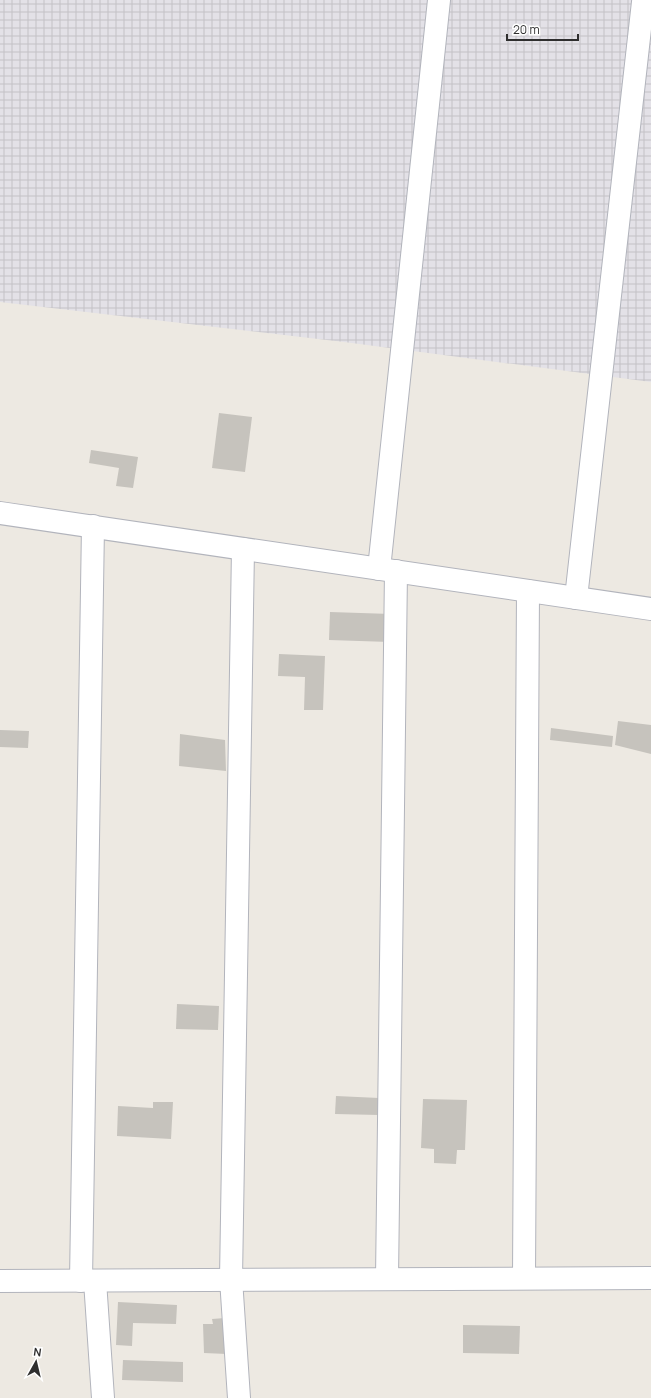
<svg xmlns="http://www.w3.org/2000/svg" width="651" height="1398" font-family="Manrope,sans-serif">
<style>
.industrial{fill:url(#industrial-grid)}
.building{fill:#c6c3bd}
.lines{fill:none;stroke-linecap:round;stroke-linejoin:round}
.street-casing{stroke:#b2b4bc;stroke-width:24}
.street{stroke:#fff;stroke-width:22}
</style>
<defs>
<pattern id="industrial-grid" width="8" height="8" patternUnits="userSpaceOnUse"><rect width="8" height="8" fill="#e3e1e7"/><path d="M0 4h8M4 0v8" fill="none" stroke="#c3c1c6"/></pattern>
</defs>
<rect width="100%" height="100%" fill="#ede9e2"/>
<path class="industrial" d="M0 0H651V382L344 342 0 302Z"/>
<g class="building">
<path d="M219 413 252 417 245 472 212 468Z"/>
<path d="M91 450 138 457 133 488 116 486 119 468 89 463Z"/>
<path d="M330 612 391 614 390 642 329 640Z"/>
<path d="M279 654 325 656 323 710H304L305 677 278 676Z"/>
<path d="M618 721 651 725V754L615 745Z"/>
<path d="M551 728 613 736 612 747 550 740Z"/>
<path d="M0 730 29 731 28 748 0 747Z"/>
<path d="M180 734 225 740 226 771 179 766Z"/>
<path d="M177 1004 219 1006 218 1030 176 1029Z"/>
<path d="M336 1096 379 1098V1115L335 1114Z"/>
<path d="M423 1099 467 1100 465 1150H457L456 1164 434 1163V1149L421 1148Z"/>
<path d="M153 1102H173L171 1139 117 1136 118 1106 153 1108Z"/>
<path d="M118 1302 177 1305 176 1324 133 1323 132 1346 116 1345Z"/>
<path d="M225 1318 227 1354 204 1353 203 1324H213L212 1319Z"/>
<path d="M463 1325 520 1326 519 1354 463 1353Z"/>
<path d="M123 1360 183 1362V1382L122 1380Z"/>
</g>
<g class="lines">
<defs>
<g id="street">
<path d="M0 513 651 609"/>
<path d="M379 569 439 0"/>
<path d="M576 598 643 2"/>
<path d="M524 1278 528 591"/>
<path d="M387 1279 396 571"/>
<path d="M0 1281 651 1278"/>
<path d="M81 1281 93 526"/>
<path d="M95 1281 103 1398"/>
<path d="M239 1398 231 1279 243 549"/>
</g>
</defs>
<use href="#street" class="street-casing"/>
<use href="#street" class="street"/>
</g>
<g transform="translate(36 1362) rotate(8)" stroke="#ffffff" stroke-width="3" paint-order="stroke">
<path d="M0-3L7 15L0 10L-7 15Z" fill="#2e2e2e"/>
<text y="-6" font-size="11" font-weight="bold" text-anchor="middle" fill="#2e2e2e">N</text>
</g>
<path d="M507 34v6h71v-6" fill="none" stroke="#2e2e2e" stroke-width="2"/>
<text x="513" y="34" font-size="12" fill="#2e2e2e" stroke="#ffffff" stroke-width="3" paint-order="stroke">20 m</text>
</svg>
